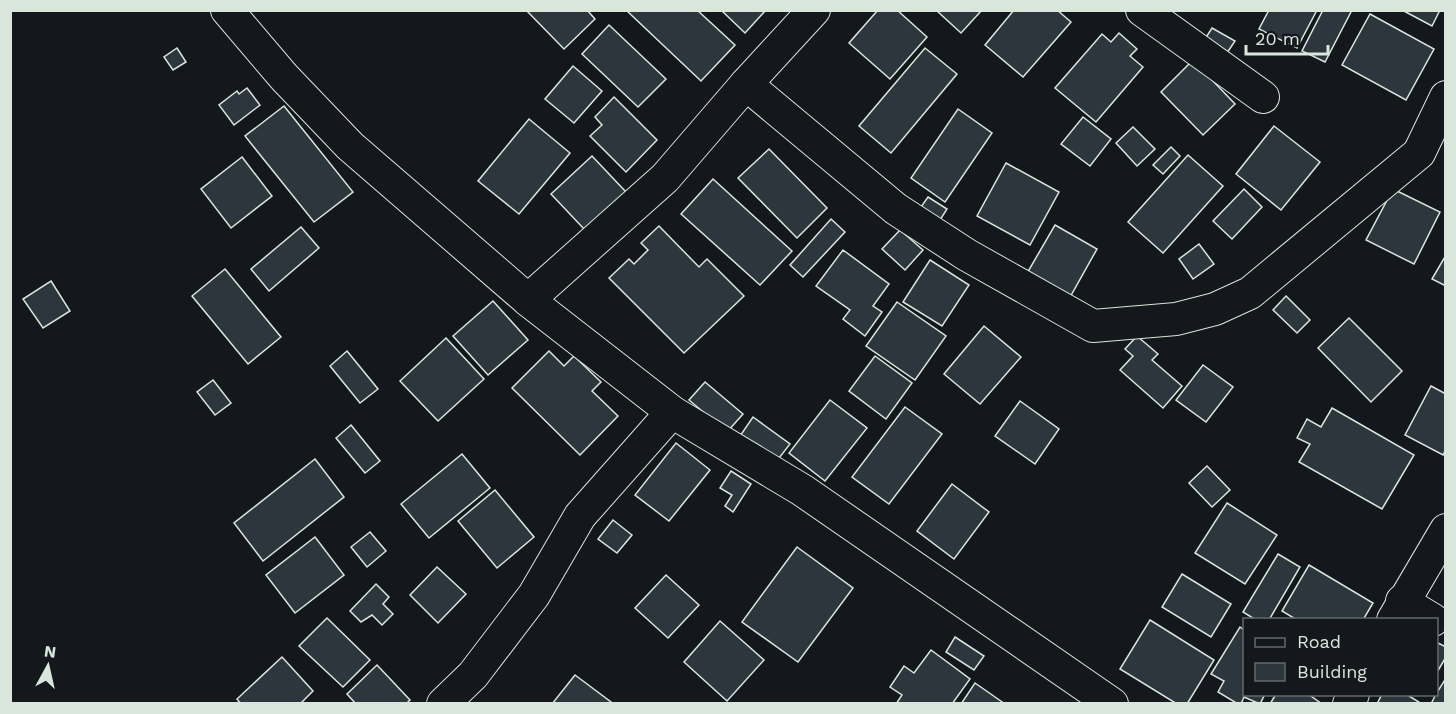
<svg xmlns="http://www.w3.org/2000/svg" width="1456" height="714" font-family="'Work Sans',sans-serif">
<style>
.building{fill:#2c363c;stroke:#d8e6dc;stroke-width:1.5}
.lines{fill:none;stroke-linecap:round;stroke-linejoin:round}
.minor-casing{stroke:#d8e6dc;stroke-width:34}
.minor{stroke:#14181c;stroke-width:32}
</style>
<rect width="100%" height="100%" fill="#14181c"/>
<g class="building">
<path d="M526 10H587L595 19 564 49Z"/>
<path d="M626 10H697L735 45 701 81Z"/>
<path d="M721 10H766L745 33Z"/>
<path d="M878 10H897L927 37 890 79 849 43Z"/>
<path d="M936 10H982L961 33Z"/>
<path d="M1014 10H1057L1071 22 1023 77 985 45Z"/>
<path d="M1269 10H1317L1297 48 1259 29Z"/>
<path d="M1323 10H1352L1325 62 1302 51Z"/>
<path d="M1402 10H1440L1432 26Z"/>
<path d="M1370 14 1434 49 1406 100 1342 65Z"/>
<path d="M609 25 666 79 638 107 582 54Z"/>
<path d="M1212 28 1235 41 1227 53 1205 39Z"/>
<path d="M1119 33 1137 49 1130 56 1143 67 1096 122 1055 88 1102 34 1111 42Z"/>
<path d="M177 48 186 62 173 70 164 57Z"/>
<path d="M925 48 957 74 891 153 859 126Z"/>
<path d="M1193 60 1235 104 1203 135 1161 92Z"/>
<path d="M573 66 602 91 574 123 545 99Z"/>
<path d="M247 88 260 105 234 125 219 105 237 91 239 94Z"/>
<path d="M614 97 657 140 626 172 590 136 602 125 595 117Z"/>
<path d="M284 106 353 192 314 222 245 136Z"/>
<path d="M958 109 992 133 945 202 911 178Z"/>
<path d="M1083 117 1111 139 1090 166 1061 144Z"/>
<path d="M529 119 570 153 519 214 478 181Z"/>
<path d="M1274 126 1320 162 1281 210 1236 174Z"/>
<path d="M1133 127 1155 149 1137 166 1116 143Z"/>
<path d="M1171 147 1180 156 1163 174 1153 165Z"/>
<path d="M769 149 827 208 797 238 738 178Z"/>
<path d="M1188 155 1223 186 1163 253 1128 222Z"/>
<path d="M592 156 626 192 585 230 551 194Z"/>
<path d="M242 157 272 196 231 228 201 189Z"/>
<path d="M1006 163 1059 192 1030 245 977 216Z"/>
<path d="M713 179 792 251 760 285 681 214Z"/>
<path d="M1244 189 1262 207 1232 239 1213 221Z"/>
<path d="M1393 189 1440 212 1414 264 1366 240Z"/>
<path d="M928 197 947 209 940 220 921 207Z"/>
<path d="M831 219 845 232 803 277 790 265Z"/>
<path d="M1055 225 1097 249 1069 299 1026 275Z"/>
<path d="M659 226 699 267 707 259 744 296 684 353 609 278 629 259 634 264 648 250 641 243Z"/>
<path d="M301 227 319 248 269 291 251 269Z"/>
<path d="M900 230 923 250 905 270 882 249Z"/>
<path d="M1199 244 1214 264 1193 279 1179 259Z"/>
<path d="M843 250 889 284 873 306 882 312 865 336 843 319 850 310 816 286Z"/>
<path d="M1446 255V286L1432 279Z"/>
<path d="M930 260 969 285 942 326 903 302Z"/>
<path d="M225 269 281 337 248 364 192 296Z"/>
<path d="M51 281 70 311 43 328 23 299Z"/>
<path d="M1286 296 1310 320 1297 333 1273 310Z"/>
<path d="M493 301 528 340 488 375 453 336Z"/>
<path d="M897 302 946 336 915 380 866 346Z"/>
<path d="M1349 318 1402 371 1371 402 1318 348Z"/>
<path d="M984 326 1021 357 980 404 944 374Z"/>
<path d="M1137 336 1158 354 1152 360 1182 386 1163 408 1120 370 1133 356 1125 349Z"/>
<path d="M446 338 484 379 438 421 400 381Z"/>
<path d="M347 351 378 389 360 403 330 366Z"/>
<path d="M549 351 564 366 574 356 601 382 592 391 618 416 580 455 512 388Z"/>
<path d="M875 356 912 383 886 419 849 391Z"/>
<path d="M1203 365 1233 387 1206 422 1176 400Z"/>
<path d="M213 380 231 403 215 415 197 392Z"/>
<path d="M705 382 743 414 727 432 689 400Z"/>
<path d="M1431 386 1446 394V449L1443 455 1405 435Z"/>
<path d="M830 400 867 428 825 481 789 453Z"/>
<path d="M1020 401 1059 429 1035 464 995 436Z"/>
<path d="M905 407 942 434 889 504 852 477Z"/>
<path d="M1332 408 1414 455 1382 509 1299 462 1310 444 1297 438 1307 419 1321 427Z"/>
<path d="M753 417 790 444 776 462 740 436Z"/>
<path d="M351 425 380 461 365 473 336 438Z"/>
<path d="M676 443 710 470 669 521 635 495Z"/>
<path d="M462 454 490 488 429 538 401 504Z"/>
<path d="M315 459 344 497 263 561 234 523Z"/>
<path d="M1207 466 1230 490 1212 507 1189 483Z"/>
<path d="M731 471 751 484 733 512 725 506 732 495 720 488Z"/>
<path d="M952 484 989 512 954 559 917 531Z"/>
<path d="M495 490 534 537 497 568 458 521Z"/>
<path d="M1227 503 1277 535 1245 584 1195 553Z"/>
<path d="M613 520 632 535 617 553 598 539Z"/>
<path d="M370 532 386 551 367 567 351 547Z"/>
<path d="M315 537 344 575 295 613 266 575Z"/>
<path d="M797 547 853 588 798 662 742 622Z"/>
<path d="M1278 554 1300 567 1269 620H1256L1243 612Z"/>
<path d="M1309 565 1373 603 1363 620H1297L1282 611Z"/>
<path d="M437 567 466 594 438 623 410 595Z"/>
<path d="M1182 574 1231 604 1211 637 1162 607Z"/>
<path d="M666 575 699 605 668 638 635 608Z"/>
<path d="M376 584 389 597 383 604 393 614 382 625 372 615 361 622 350 611Z"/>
<path d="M327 618 370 660 343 687 299 646Z"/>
<path d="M1150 620 1214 660 1187 704H1177L1120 669Z"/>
<path d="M720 621 764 660 727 701 684 662Z"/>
<path d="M1240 627 1244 630V694H1265L1260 704 1244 697 1241 704H1238L1218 692 1224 681 1211 674Z"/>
<path d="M955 637 984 656 974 670 946 652Z"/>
<path d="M1436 642 1446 647V657L1436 674Z"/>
<path d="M931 650 970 679 952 704H896L902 695 890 687 904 666 914 673Z"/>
<path d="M282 657 313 691 300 704H241L237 699Z"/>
<path d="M377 665 410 700 406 704H356L347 694Z"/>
<path d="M575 675 611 702 610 704H552Z"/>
<path d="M1446 678V704H1431L1436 694Z"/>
<path d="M975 683 1005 704H961Z"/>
<path d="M1276 694H1308L1322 704H1270Z"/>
<path d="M1382 694H1406L1422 704H1377Z"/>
</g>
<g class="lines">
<defs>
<g id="minor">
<path d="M227 10 284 77 350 146 528 300 672 412 802 490 1112 704"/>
<path d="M1142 10 1263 97"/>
<path d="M746 84 814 10"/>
<path d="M528 300 665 178 746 84 896 209 967 255 1093 326 1176 319 1215 309 1250 293 1419 153 1446 97"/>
<path d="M1402 601 1433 620"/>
<path d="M1393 620 1446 530"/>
<path d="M443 704 473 675 534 595 580 516 672 412"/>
<path d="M1349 704 1353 694"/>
</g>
</defs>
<use href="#minor" class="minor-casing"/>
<use href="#minor" class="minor"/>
</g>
<rect width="1456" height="714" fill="none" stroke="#d8e6dc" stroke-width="24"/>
<rect x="1243" y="618" width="195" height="78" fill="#14181c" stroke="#626a69" stroke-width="1.5"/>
<rect x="1255" y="638" width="30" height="9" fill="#14181c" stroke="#626a69" stroke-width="1.5"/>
<text x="1297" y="648" font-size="18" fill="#d8e6dc">Road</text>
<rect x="1255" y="663" width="30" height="18" fill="#2c363c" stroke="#626a69" stroke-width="1.5"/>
<text x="1297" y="678" font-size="18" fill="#d8e6dc">Building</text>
<g transform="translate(48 666) rotate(8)" stroke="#14181c" stroke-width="4.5" paint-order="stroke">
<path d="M0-4.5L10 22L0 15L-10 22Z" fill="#d8e6dc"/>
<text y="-9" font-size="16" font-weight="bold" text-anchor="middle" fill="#d8e6dc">N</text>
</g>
<path d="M1246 45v9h82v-9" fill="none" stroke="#d8e6dc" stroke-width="3"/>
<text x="1255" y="45" font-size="18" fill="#d8e6dc" stroke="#14181c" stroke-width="4.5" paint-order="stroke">20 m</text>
</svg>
